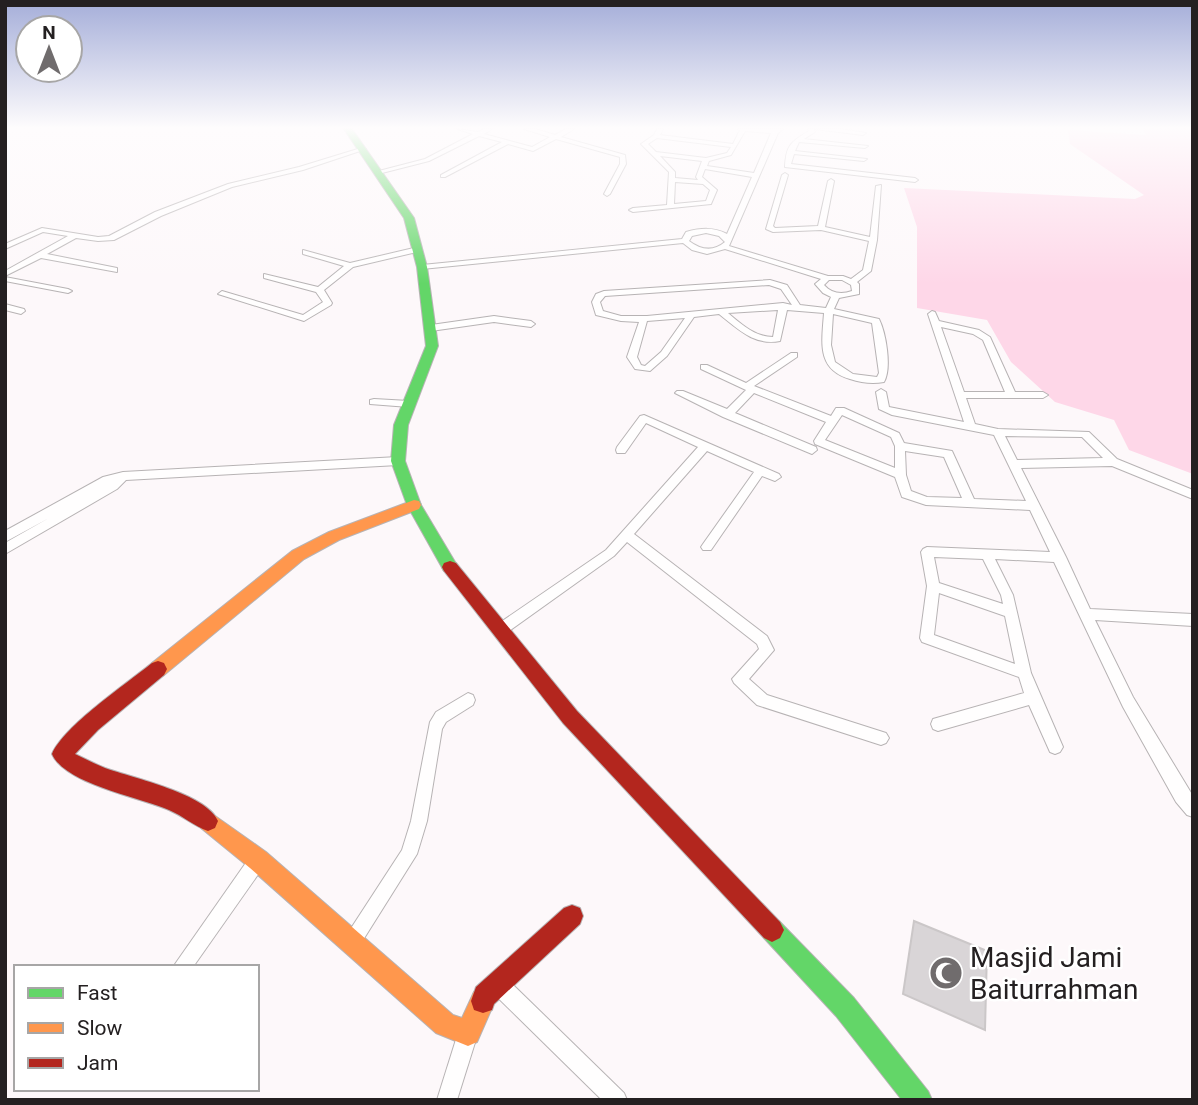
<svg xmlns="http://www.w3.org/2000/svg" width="1198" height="1105" font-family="Roboto,sans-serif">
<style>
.green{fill:#fed7e8}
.building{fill:#d9d5d7;stroke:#cbc7c8;stroke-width:2}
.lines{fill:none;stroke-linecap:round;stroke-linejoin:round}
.street-casing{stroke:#b7b3b4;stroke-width:2}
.fast-casing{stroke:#b7b3b4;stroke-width:2}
.slow-casing{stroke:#b7b3b4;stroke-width:2}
.jam-casing{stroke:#b7b3b4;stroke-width:2}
.street{fill:#fffefe;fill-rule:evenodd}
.fast{fill:#63d668;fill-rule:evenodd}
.slow{fill:#ff974d;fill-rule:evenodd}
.jam{fill:#b3261e;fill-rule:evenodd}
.labels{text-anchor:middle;stroke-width:5;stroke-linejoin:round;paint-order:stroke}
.near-poi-label{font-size:28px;fill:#242021;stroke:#fff;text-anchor:start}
</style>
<rect width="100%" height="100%" fill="#fdf8fa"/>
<path class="green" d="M1143 129H1193V474L1129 450 1114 420 1055 402 1011 362 987 320 917 308V227L904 188 1135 199 1144 195 1070 144 1068 130 1146 135Z"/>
<path class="building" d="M914 921 987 951 985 1030 903 994Z"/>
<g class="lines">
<defs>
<g id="street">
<path d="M457 129 478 132 484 129H492L484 134 532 147 550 137 524 129H535L555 135 566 129H574L561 137 625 155 626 164 610 194 607 196 604 194 620 164V157L556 139 533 151 508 144 445 177H441V175L502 142 479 136 429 161 378 174 375 172 425 159 473 134Z"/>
<path d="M657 129H663L660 135 733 144 740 130 738 129H783L778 133 729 246 828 276H843L851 279 863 270 869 241 821 230 773 232 766 229 782 175 785 173 788 175 773 226 775 228 818 226 828 181 831 179 834 181 825 227 870 237 876 186 881 185 877 240 871 271 857 282 859 284V294L839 298 834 309 879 319C886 333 892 368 884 382 873 384 862 383 850 379 816 369 822 342 824 313L787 310 780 341C754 346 738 329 719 314L694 317 667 356 650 371 635 369 627 357 639 322 621 321 596 315 592 302 596 294 604 291 770 280 787 285 800 305 826 308 831 297 823 293 815 284 821 279 725 249 707 254 692 250 683 243 422 269 418 267 422 265 682 239 686 232C701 228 714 227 727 234L752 177 705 169 702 177 717 190 711 204 633 212 629 210 633 208 667 205 669 172 641 144 654 135ZM745 131 771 133 754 173 707 166 709 161 731 155ZM657 138 731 147 727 153 706 158 656 152 648 144ZM660 156 702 161 696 177 698 180 675 178V172ZM675 182 703 184 710 190 706 201 674 204ZM706 233 719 236 725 242C713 252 701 250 689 241L692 236ZM829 280H842L851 285 852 291C841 295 831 293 824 285ZM769 285 781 289 792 305 783 303 647 316H621L603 311 600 302 605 296ZM778 310 773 337C755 337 741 324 728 313ZM833 314 872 323 879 373 877 377 853 374 835 362 831 345ZM685 318 661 352 645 366 641 365 637 357 647 321Z"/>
<path d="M808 129H814L815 132 804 139 868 146 865 148 799 142 795 151 867 159 864 161 794 154 791 164 915 178 918 180 915 182 785 167C786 146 790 142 809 131Z"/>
<path d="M815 129H841L866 133 863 135Z"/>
<path d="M361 148 366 149 303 170 232 187 161 216 114 240 98 241 76 238 47 254 117 268V272L41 258 5 276V271L68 236 43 232 5 249V244L42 228 98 237 109 236 155 212 228 184 299 167Z"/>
<path d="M418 247H421V251L353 267 324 290 332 303 331 305 304 321 218 294 222 291 303 315 323 302 316 292 264 278V274L318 287 344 266 303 254V250L350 263Z"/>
<path d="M5 277 68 289 72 291 68 293 5 281Z"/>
<path d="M5 304 24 309 25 311 21 314 5 310Z"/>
<path d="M932 311 935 312 939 321 979 330 990 337 1015 392H1043L1048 395 1043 398H966L975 424 998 429 1089 432 1117 459 1193 490V499L1112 466 1021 468 1066 557 1090 609 1193 614V626L1095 620 1133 697 1193 796V817L1187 815 1176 802 1123 707 1054 562 995 559 1013 595 1031 673 1063 747 1060 752 1055 754 1050 752 1029 705 938 731 933 729 931 724 933 719 1024 693 1019 677 922 642 920 638 927 586 921 552 923 549 927 547 1050 552 1030 510 926 505 902 497 895 477 815 444 814 441 826 422 754 393 735 413 816 447 817 450 812 454 723 417 675 393 677 391H683L727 409 746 390 701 369V365H707L746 383 791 353H797V357L754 386 831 416 836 408H844L899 433 904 443 952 451 974 499 1026 501 994 435 892 415 879 409 876 392 881 389 886 392 889 407 964 422 928 314ZM941 327 973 334 983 340 1005 392H964ZM842 415 891 437 895 446V468L825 440ZM1005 436 1082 437 1103 458 1017 460ZM905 451 944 457 962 498 927 497 911 491 906 475ZM934 557 983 559 1001 595 1003 604 939 583ZM939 593 1005 616 1015 664 934 635Z"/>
<path d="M494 316 531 321 535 324 531 327 494 322 431 331 427 328 431 325Z"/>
<path d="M374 399 409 401 414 404 409 407 370 404V400Z"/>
<path d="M644 415 779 474 781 477 775 481 762 476 711 550H703L701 547 703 544 754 472 707 451 634 534 767 636 774 650 749 679 767 695 886 733 889 738 886 743 881 745 757 705 734 683 732 679 759 649 757 644 627 542 614 556 505 634 500 636 495 634 493 630 495 626 606 550 698 447 646 423 625 453H617L616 450 617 447 640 416Z"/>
<path d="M398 457 403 461 398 465 126 480 117 489 5 554V543L49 518 5 542V531L103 477 123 472Z"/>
<path d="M468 693 473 695 475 700 473 705 446 722 442 729 427 821 417 854 358 948 352 951 346 948 343 942 346 936 402 850 411 821 430 722 436 712Z"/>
<path d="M258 852 264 854 266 860 264 866 193 967H173L252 854Z"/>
<path d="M497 974 504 976 624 1093 627 1100H602L490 990 488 983 490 976Z"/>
<path d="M468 1023 475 1026 478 1033 457 1100H437L458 1033 461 1026Z"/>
</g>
<g id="fast">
<path d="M344 129H352L414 218 427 267 438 346 408 425 405 461 421 505 458 567 456 571H444L407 505 391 461 394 425 426 346 417 267 404 218Z"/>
<path d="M772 918 780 922 854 998 928 1091 932 1100H902L836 1016 764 938 760 930 764 922Z"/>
</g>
<g id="slow">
<path d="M414 500 419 501 421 505 419 509 339 540 304 559 164 675 158 677 152 675 149 669 152 663 292 551 329 532Z"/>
<path d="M208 811 266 852 453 1015 462 1018 474 992 483 989 492 992 495 1001 477 1042 468 1046 436 1033 250 868 201 828 198 821 201 814Z"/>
</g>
<g id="jam">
<path d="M450 561 456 563 577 711 780 922 784 930 780 938 772 942 764 938 563 723 444 571 442 567 444 563Z"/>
<path d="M158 661 164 663 167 669 164 675 98 730 75 754C85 759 95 764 105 768 133 778 207 794 218 821L215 828 208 831C194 826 183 816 169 810 139 797 65 784 52 754 64 726 126 684 152 663Z"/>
<path d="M572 905 580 908 583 916 580 924 494 1004 492 1010 483 1013 474 1010 471 1001 476 987 564 908Z"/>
</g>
</defs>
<use href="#street" class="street-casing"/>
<use href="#fast" class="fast-casing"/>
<use href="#slow" class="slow-casing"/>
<use href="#jam" class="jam-casing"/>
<use href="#street" class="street"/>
<use href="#fast" class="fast"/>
<use href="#slow" class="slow"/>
<use href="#jam" class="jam"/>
</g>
<linearGradient id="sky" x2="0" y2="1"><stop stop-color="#a5aed9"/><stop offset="0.45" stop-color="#fefcfd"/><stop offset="1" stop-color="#fefcfd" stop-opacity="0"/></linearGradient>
<rect width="1198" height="284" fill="url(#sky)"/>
<defs>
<symbol id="mosque-disc" viewBox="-11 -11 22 22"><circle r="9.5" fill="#706c6d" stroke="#fff"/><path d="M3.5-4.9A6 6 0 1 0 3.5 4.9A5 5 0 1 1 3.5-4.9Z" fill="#fff"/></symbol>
</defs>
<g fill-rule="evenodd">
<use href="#mosque-disc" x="927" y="954" width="38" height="38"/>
</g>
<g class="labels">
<g class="near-poi-label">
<text x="970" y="967">Masjid Jami<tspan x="970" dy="32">Baiturrahman</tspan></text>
</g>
</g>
<rect width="1198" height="1105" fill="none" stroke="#242021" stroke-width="14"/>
<rect x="14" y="965" width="245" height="126" fill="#ffffff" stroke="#a7a6a6" stroke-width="2"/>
<rect x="28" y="988" width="35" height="10" fill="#63d668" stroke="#a7a6a6" stroke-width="2"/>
<text x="77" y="1000" font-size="21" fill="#242021">Fast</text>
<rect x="28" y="1023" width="35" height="10" fill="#ff974d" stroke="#a7a6a6" stroke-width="2"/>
<text x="77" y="1035" font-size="21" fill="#242021">Slow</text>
<rect x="28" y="1058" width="35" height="10" fill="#b3261e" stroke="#a7a6a6" stroke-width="2"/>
<text x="77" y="1070" font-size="21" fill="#242021">Jam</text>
<g transform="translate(49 49)"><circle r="33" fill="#ffffff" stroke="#a7a6a6" stroke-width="2"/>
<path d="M0-5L12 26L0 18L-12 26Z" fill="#706c6d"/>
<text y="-10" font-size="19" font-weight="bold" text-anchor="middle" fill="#242021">N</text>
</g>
</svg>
